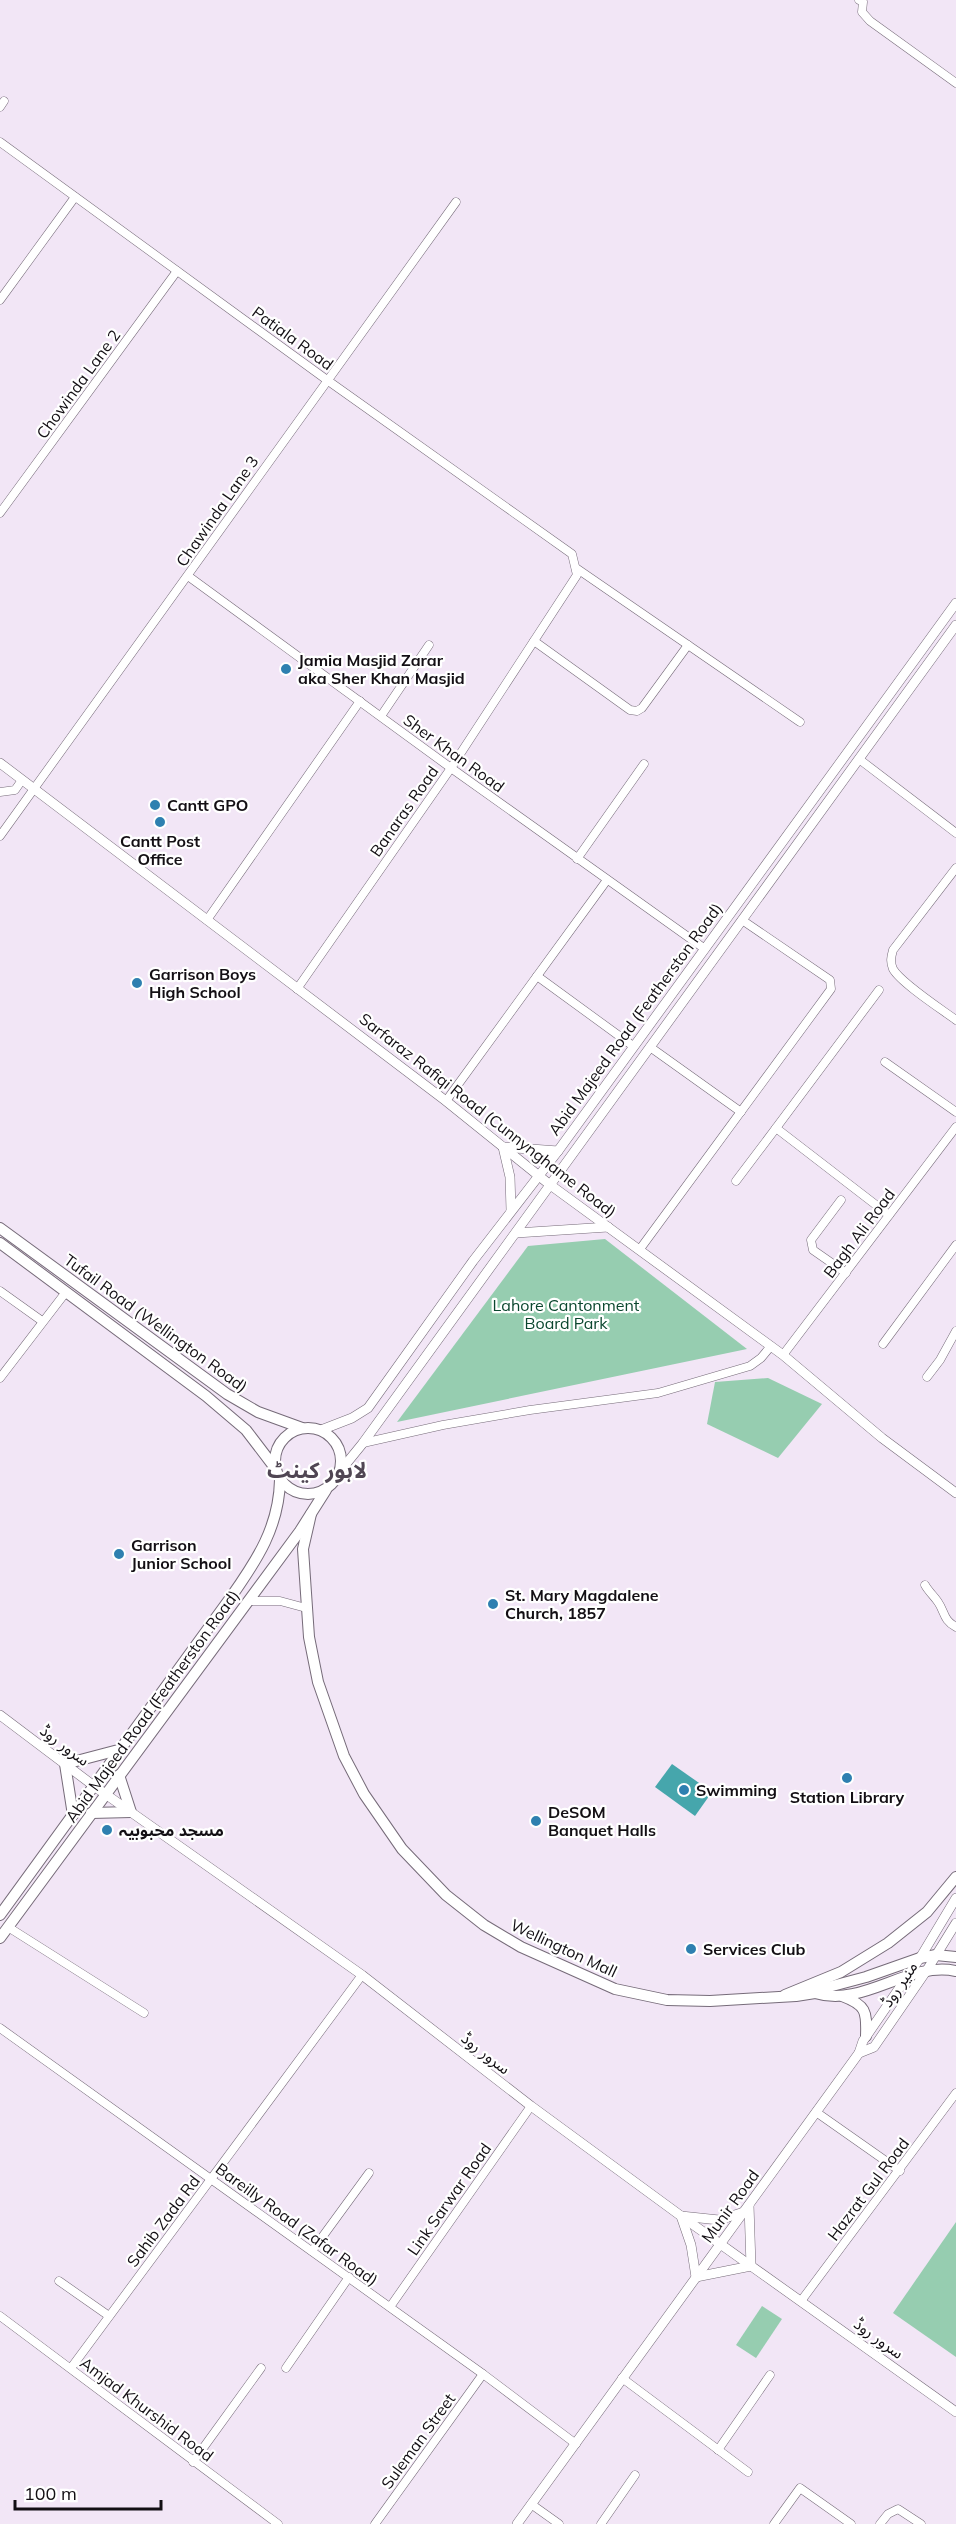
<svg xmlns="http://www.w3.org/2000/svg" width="956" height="2524" font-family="Mulish,'Noto Sans Arabic',sans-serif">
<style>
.green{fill:#96cdb0}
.water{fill:#46a6ac}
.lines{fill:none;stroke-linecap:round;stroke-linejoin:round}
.minor-casing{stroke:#766b79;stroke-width:9}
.tertiary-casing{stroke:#766b79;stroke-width:10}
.secondary-casing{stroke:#766b79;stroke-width:12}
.minor{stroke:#fff;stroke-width:8}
.tertiary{stroke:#fff;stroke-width:9}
.secondary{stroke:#fff;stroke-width:10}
.poi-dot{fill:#2e80b0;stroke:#fff;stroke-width:2}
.labels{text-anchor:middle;stroke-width:4.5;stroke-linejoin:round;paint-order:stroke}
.street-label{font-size:16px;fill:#130f14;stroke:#fff}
.poi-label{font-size:16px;font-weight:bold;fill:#130f14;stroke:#fff;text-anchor:start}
.park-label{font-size:16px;fill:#0a462e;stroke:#fff}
.district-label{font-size:22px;font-weight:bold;fill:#504653;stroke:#fff}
</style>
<rect width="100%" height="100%" fill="#f2e6f6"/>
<g class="green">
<path d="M605 1239 747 1349 397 1422 528 1246Z"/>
<path d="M768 1378 822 1404 778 1458 707 1424 715 1382Z"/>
<path d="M956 2222V2357L893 2313Z"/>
<path d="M762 2306 782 2319 756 2358 736 2345Z"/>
</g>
<path class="water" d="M672 1764 712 1792 695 1816 655 1787Z"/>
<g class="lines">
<defs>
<g id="minor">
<path d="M859 0 863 2 862 12 870 21 956 83"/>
<path d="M0 107 4 101"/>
<path d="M0 142 327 380 572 554 577 575 451 768 297 989"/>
<path d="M0 300 75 197"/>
<path d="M0 513 177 271"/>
<path d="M576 568 800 722"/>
<path d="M188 576 451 768 705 949"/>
<path d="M534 641 630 710 637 711 642 708 688 645"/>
<path d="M381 716 429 645"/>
<path d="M859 759 956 833"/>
<path d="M0 792 15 790 22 780"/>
<path d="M0 836 456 202"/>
<path d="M577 859 644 764"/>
<path d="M956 868 893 950C891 957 890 962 893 969 901 983 941 1009 956 1020"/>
<path d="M207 920 360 701"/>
<path d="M537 976 633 1046"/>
<path d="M879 990 776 1128 889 1215"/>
<path d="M650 1047 741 1112"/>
<path d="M885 1062 956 1112"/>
<path d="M446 1101 607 880"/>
<path d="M736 1181 776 1128"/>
<path d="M841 1200 811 1240 813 1250 846 1273"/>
<path d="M640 1249 831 989 830 980 742 920"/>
<path d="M0 1291 42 1321"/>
<path d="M883 1344 956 1245"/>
<path d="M783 1355 956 1127"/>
<path d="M927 1377 940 1360 956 1331"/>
<path d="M0 1378 66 1292"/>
<path d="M363 1443 443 1425 530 1410 658 1393 750 1366 761 1358 771 1346"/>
<path d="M925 1585C929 1592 934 1596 938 1602 945 1612 943 1620 956 1627"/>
<path d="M248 1601H280L306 1608"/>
<path d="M8 1927 144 2013"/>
<path d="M0 2028 483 2374 576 2444"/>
<path d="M816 2112 900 2171"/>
<path d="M312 2251 369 2173"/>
<path d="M59 2281 109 2316"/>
<path d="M801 2301 956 2093"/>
<path d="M390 2307 531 2106"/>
<path d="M0 2316 278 2524"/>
<path d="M71 2368 362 1975"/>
<path d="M286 2368 349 2277"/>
<path d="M622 2378 748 2472"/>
<path d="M718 2450 770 2375"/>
<path d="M193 2462 261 2368"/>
<path d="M531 2504 559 2524"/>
<path d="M375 2524 483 2374"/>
<path d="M601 2524 635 2475"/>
<path d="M774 2524 800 2488 851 2524"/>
<path d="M880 2524 888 2514 898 2509 921 2524"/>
</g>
<g id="tertiary">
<path d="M0 763 446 1101 549 1184 783 1355 882 1438 956 1493"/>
<path d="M511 1210 510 1177 503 1147 558 1151"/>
<path d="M516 1233 608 1227"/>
<path d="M321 1430 352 1418 368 1408 473 1261 558 1151 956 603"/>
<path d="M341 1470 363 1443 956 625"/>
<path d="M0 1715 94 1786 362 1975 531 2106 681 2216 956 2412"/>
<path d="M859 2053 874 2047 927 1970 956 1923"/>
<path d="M744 2212 719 2220 681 2216 691 2245 696 2277 751 2266 749 2205"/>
<path d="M517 2524 859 2053 863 2041 920 1958 956 1898"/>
</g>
<g id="secondary">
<path d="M0 1228 227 1394 258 1412 302 1428"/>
<path d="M0 1243 206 1396 246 1430 275 1468"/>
<circle cx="308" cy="1461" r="33"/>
<path d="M311 1514 303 1549 309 1637 318 1682 344 1756 364 1794 402 1849 446 1895 484 1925 521 1947 615 1989 667 2000 710 2001 796 1996 815 1993 821 1989 866 1977 920 1958 936 1955 956 1957"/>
<path d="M91 1813 131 1812 119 1775"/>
<path d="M73 1815 65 1764 122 1749"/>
<path d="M0 1915 231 1597C257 1560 279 1527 280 1480"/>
<path d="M0 1938 300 1531 326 1490"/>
<path d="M815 1993C864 2008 907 1961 956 1971"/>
<path d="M785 1995 841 1972 888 1943 927 1912 956 1877"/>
<path d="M842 1996C866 2005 867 2011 866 2036"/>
</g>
</defs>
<use href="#minor" class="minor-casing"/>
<use href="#tertiary" class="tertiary-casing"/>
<use href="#secondary" class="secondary-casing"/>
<use href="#minor" class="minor"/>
<use href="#tertiary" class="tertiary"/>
<use href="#secondary" class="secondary"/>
</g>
<g class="poi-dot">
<circle cx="286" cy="669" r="6"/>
<circle cx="155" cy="805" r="6"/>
<circle cx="160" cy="822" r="6"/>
<circle cx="137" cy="983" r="6"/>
<circle cx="119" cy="1554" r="6"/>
<circle cx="493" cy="1604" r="6"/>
<circle cx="847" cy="1778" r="6"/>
<circle cx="684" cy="1790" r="6"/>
<circle cx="536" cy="1821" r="6"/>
<circle cx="107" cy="1830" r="6"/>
<circle cx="691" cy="1949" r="6"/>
</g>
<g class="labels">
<g class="street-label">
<text transform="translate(293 338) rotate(36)" y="6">Patiala Road</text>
<text transform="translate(78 384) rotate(-54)" y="6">Chowinda Lane 2</text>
<text transform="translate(217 511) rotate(-55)" y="6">Chawinda Lane 3</text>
<text transform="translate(454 753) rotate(36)" y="6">Sher Khan Road</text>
<text transform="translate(404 811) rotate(-55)" y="6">Banaras Road</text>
<text transform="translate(635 1019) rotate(-54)" y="6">Abid Majeed Road (Featherston Road)</text>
<text transform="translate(488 1115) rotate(38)" y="6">Sarfaraz Rafiqi Road (Cunnynghame Road)</text>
<text transform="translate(859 1233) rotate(-53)" y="6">Bagh Ali Road</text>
<text transform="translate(156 1323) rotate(36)" y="6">Tufail Road (Wellington Road)</text>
<text transform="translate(152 1706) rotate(-54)" y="6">Abid Majeed Road (Featherston Road)</text>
<text transform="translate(65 1745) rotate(37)" y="6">سرور روڈ</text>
<text transform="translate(564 1948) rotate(25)" y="6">Wellington Mall</text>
<text transform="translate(899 1984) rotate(-56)" y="6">منیر روڈ</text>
<text transform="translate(486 2053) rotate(38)" y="6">سرور روڈ</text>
<text transform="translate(868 2189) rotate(-53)" y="6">Hazrat Gul Road</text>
<text transform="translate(449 2199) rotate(-55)" y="6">Link Sarwar Road</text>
<text transform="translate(730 2206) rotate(-54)" y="6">Munir Road</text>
<text transform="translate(163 2221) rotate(-53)" y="6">Sahib Zada Rd</text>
<text transform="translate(297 2224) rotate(36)" y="6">Bareilly Road (Zafar Road)</text>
<text transform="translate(879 2338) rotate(36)" y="6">سرور روڈ</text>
<text transform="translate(147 2409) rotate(37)" y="6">Amjad Khurshid Road</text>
<text transform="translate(418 2441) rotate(-54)" y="6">Suleman Street</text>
</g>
<g class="poi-label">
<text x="298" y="666">Jamia Masjid Zarar<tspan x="298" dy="18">aka Sher Khan Masjid</tspan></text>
<text x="167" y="811">Cantt GPO</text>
<text x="160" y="847" text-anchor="middle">Cantt Post<tspan x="160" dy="18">Office</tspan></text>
<text x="149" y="980">Garrison Boys<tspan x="149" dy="18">High School</tspan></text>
<text x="131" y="1551">Garrison<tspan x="131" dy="18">Junior School</tspan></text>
<text x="505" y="1601">St. Mary Magdalene<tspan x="505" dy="18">Church, 1857</tspan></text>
<text x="696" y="1796">Swimming</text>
<text x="847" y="1803" text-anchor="middle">Station Library</text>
<text x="548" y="1818">DeSOM<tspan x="548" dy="18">Banquet Halls</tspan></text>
<text x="119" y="1836">مسجد محبوبیہ</text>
<text x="703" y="1955">Services Club</text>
</g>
<g class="park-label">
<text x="566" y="1311">Lahore Cantonment<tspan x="566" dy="18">Board Park</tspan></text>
</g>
<g class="district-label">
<text x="317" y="1478">لاہور کینٹ</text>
</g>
</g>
<path d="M15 2500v9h146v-9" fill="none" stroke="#130f14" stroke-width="3"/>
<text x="24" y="2500" font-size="18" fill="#130f14" stroke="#ffffff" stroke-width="4.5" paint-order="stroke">100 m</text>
</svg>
